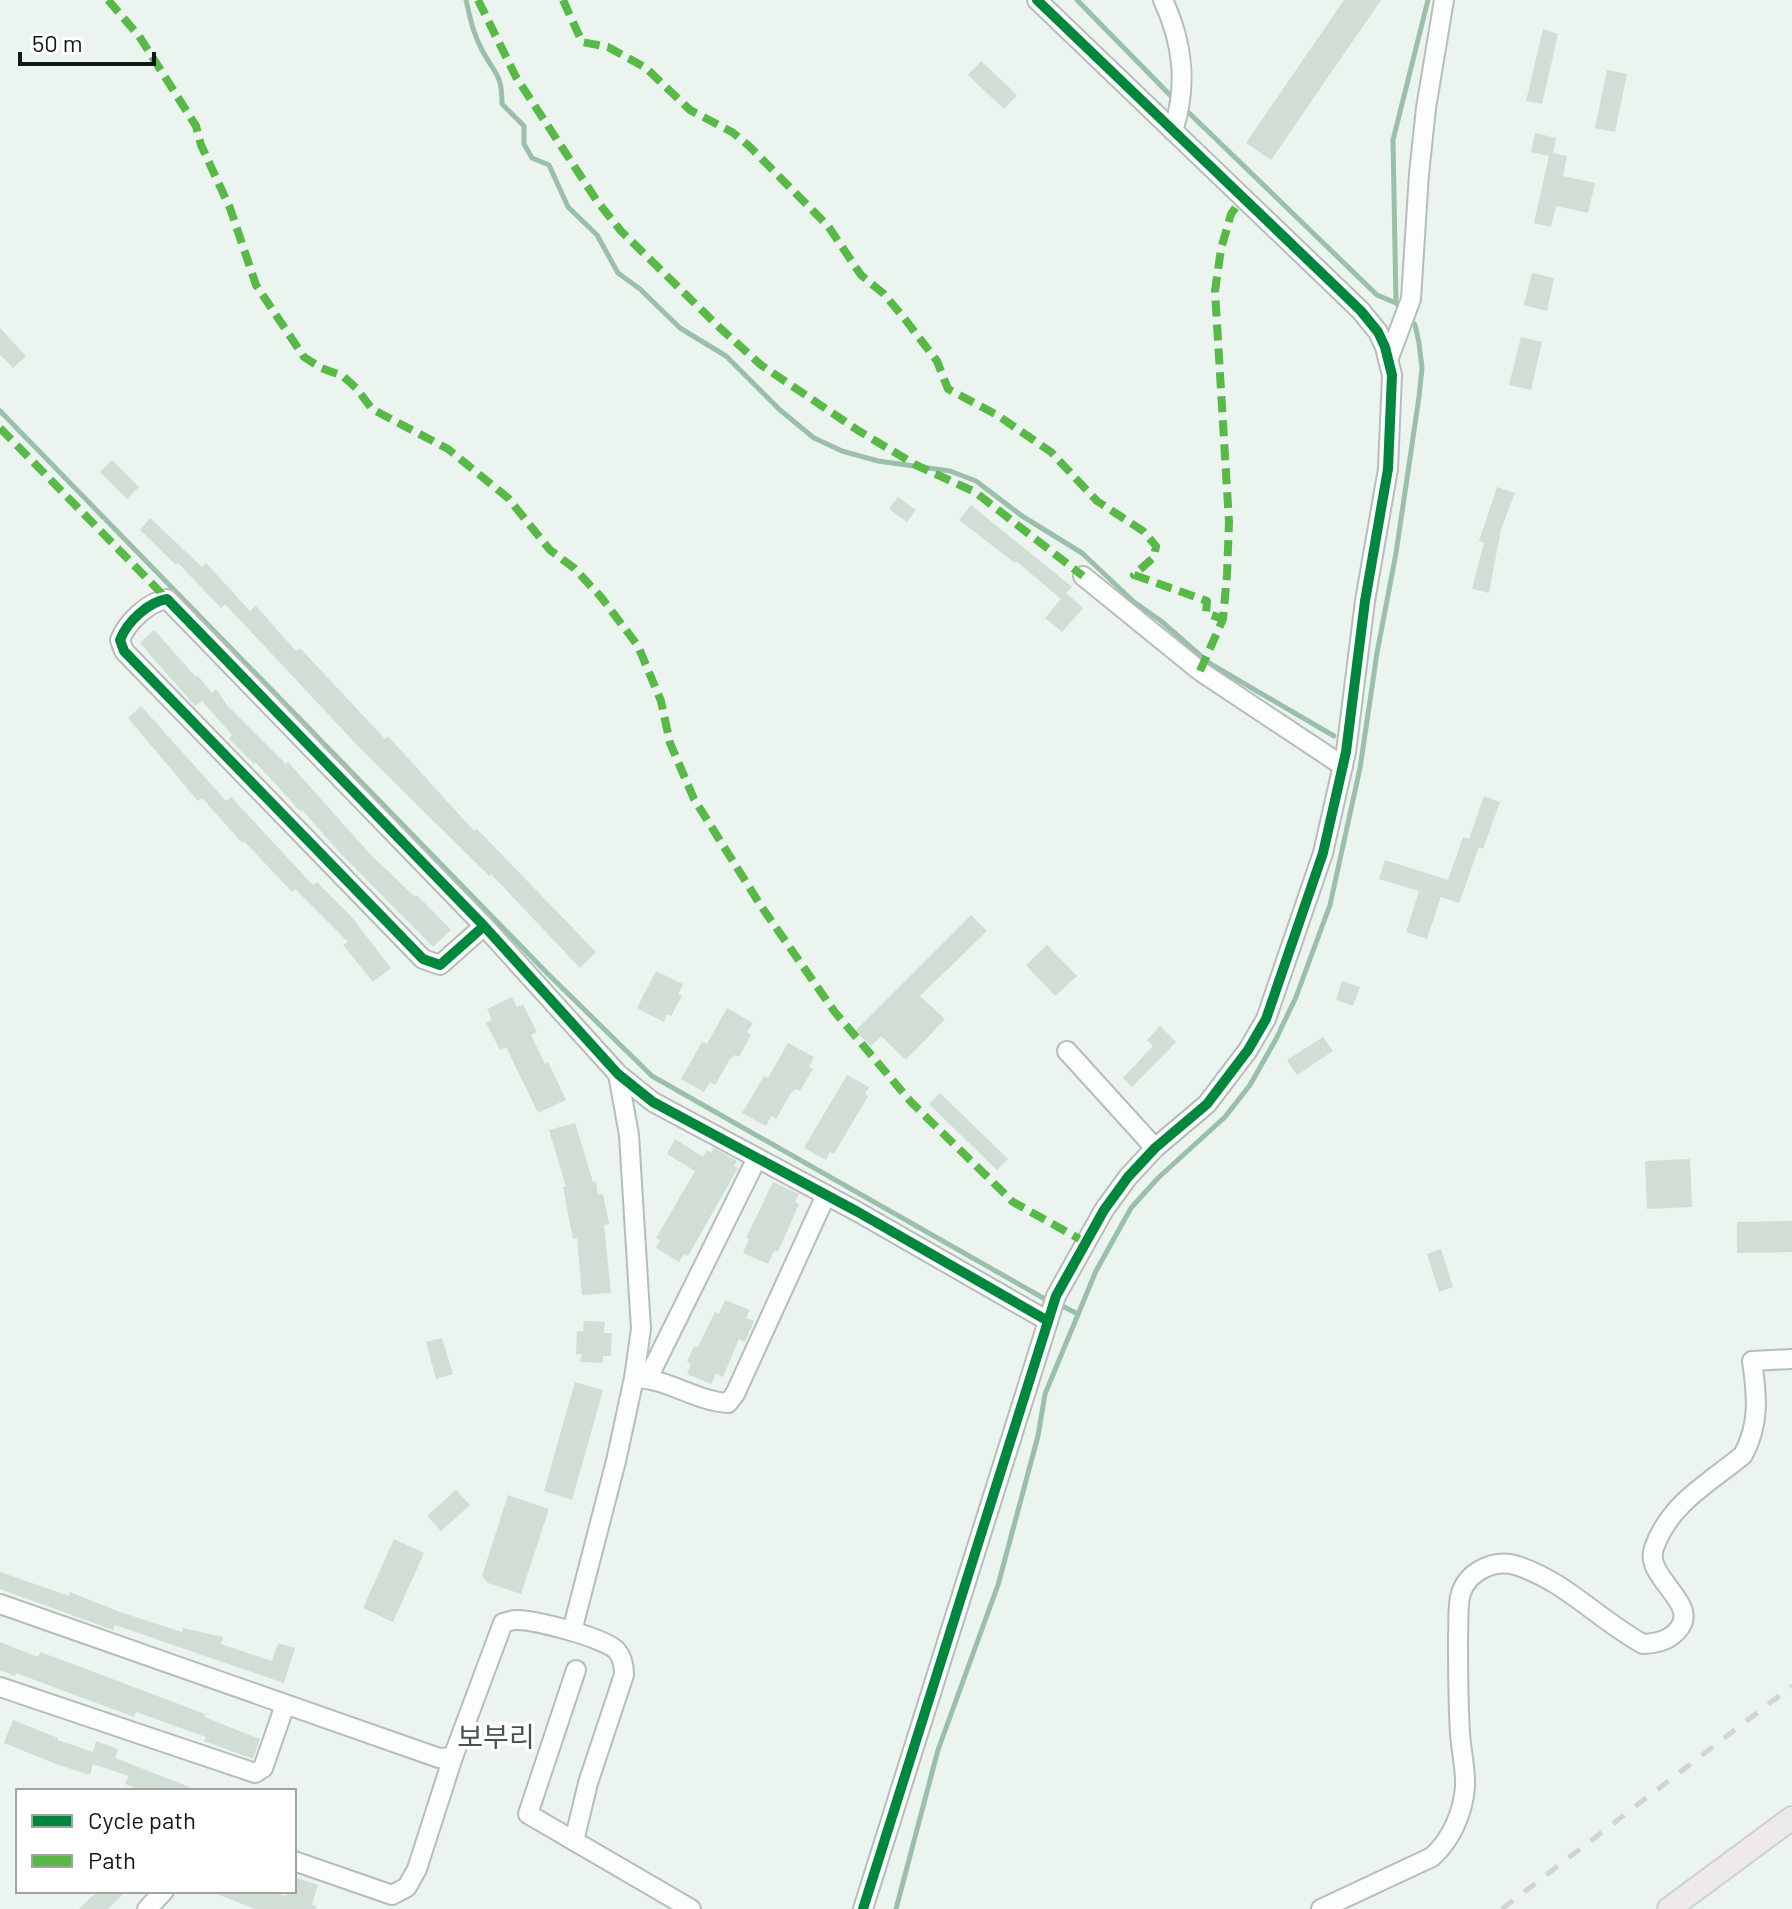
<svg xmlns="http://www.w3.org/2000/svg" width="1792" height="1909" font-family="Barlow,'Noto Sans KR',sans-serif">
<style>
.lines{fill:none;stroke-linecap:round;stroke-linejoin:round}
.stream{stroke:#9ac0ab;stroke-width:5}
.building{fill:#d0ded6}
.minor-casing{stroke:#b6beba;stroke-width:22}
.major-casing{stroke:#cdd1cf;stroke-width:26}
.minor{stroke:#fcfdfd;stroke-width:18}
.major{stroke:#eeeaea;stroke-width:22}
.rail{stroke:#d1d4d2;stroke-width:5;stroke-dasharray:14 14;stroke-linecap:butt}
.quiet{stroke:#58b947;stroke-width:8;stroke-dasharray:16 8;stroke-linecap:butt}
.cycleway-casing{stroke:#fff;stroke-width:15}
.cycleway{stroke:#00873e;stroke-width:10}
.labels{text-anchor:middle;stroke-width:7;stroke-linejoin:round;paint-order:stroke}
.quarter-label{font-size:28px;fill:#46544c;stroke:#fff}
</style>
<rect width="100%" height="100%" fill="#ebf4ef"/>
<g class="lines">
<g class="stream">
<path d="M466 0C470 17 473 34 482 50 495 75 502 73 502 104L524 126V144L532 158 549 165 568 207 597 235 618 273 640 289 680 328 726 356 780 410 814 438 842 451 878 461 950 471 976 481 1022 516 1082 553 1134 602 1161 621 1209 663 1334 736"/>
<path d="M1077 0 1173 98"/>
<path d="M1186 110 1377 295 1396 303"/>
<path d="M1401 309 1396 303 1393 140 1428 0"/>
<path d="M0 411 548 974 652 1076 1045 1299"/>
<path d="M1062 1306 1078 1314"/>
<path d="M896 1909 938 1750 998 1585 1038 1436 1045 1394 1096 1271 1131 1208 1158 1178 1225 1117 1250 1085 1276 1039 1296 997 1330 905 1360 768 1377 653 1396 553 1419 397 1422 368 1419 343 1415 325 1408 316"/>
</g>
</g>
<g class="building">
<path d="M1344 0H1381L1271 160 1246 143Z"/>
<path d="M1543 29 1558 34 1542 104 1526 101Z"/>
<path d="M981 61 1017 95 1004 109 968 75Z"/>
<path d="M1607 70 1627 74 1615 132 1595 128Z"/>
<path d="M1535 133 1556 138 1553 153 1567 156 1563 176 1595 183 1588 213 1556 206 1551 227 1534 223 1549 156 1531 152Z"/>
<path d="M1532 273 1554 278 1547 311 1524 305Z"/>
<path d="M0 328 26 356 13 368 0 355Z"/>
<path d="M1521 337 1542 342 1531 390 1509 385Z"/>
<path d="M112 460 139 487 127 499 100 472Z"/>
<path d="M1497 487 1515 493 1501 529 1489 593 1472 589 1484 543 1479 541Z"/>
<path d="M898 497 916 510 907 522 889 509Z"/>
<path d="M971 505 1072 587 1066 593 1083 608 1062 632 1045 618 1061 599 1016 561 1015 563 959 520Z"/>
<path d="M150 518 202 567 206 563 250 611 256 606 296 651 300 648 385 739 388 736 474 831 477 829 596 952 580 968 491 874 489 876 357 745 225 604 221 608 178 563 176 565 140 530Z"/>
<path d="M154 630 196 677 198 676 212 693 216 689 227 705 286 764 288 762 370 854 415 897 417 895 451 930 433 947 343 856 302 810 301 812 256 763 254 764 229 739 232 735 202 701 195 706 181 690 140 643Z"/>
<path d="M141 706 226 801 231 797 313 885 317 882 350 915 391 968 373 982 343 945 348 942 295 889 292 892 244 841 242 843 202 798 198 801 128 718Z"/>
<path d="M1484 796 1500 802 1483 849 1479 847 1459 903 1441 897 1427 939 1406 932 1419 891 1379 879 1385 860 1448 880 1463 837 1469 839Z"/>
<path d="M971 915 987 931 920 996 945 1019 906 1060 881 1036 871 1046 855 1031Z"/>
<path d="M1047 945 1077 976 1055 996 1026 965Z"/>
<path d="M656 971 683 984 678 994 682 996 671 1016 667 1014 664 1022 637 1008Z"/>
<path d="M1342 981 1360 987 1353 1006 1336 1000Z"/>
<path d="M512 997 517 1007 523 1004 537 1032 531 1035 545 1064 548 1062 566 1100 538 1113 510 1055 506 1047 500 1050 486 1023 492 1020 487 1009Z"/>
<path d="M727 1008 753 1023 747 1032 751 1035 739 1057 735 1055 730 1059 715 1085 710 1082 704 1092 681 1079 702 1042 707 1044Z"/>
<path d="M1160 1026 1176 1042 1132 1087 1123 1078 1153 1046 1147 1040Z"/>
<path d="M1323 1037 1333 1051 1297 1075 1287 1060Z"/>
<path d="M788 1043 814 1057 809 1067 813 1069 800 1091 796 1089 791 1093 776 1119 771 1116 766 1126 742 1113 764 1076 768 1078Z"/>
<path d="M847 1075 869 1087 865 1094 868 1096 834 1154 830 1152 826 1160 804 1148Z"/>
<path d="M940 1093 1008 1159 997 1170 929 1104Z"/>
<path d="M575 1123 593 1182 596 1181 598 1195 603 1194 609 1224 604 1225 611 1293 582 1295 577 1238 573 1239 563 1187H566L549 1130Z"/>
<path d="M675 1139 703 1157 707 1150 711 1153 714 1148 737 1161 734 1166 738 1168 688 1256 684 1254 679 1262 656 1248 660 1240 656 1238 695 1171 667 1154Z"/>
<path d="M1690 1159 1692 1207 1647 1209 1645 1161Z"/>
<path d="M773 1182 799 1194 795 1202 799 1204 778 1252 774 1251 768 1264 743 1253 749 1239 746 1238Z"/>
<path d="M1792 1221V1252L1737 1253V1222Z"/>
<path d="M1441 1249 1453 1287 1439 1292 1427 1254Z"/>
<path d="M725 1300 750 1310 746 1318 754 1321 745 1342 739 1339 723 1377 716 1374 711 1384 687 1374 691 1364 687 1362 694 1346 698 1347 715 1312 719 1314Z"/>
<path d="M584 1321 605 1322 604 1333H612L611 1356H603V1363L580 1362 582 1354H576L577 1331 583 1332Z"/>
<path d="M442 1338 453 1374 436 1379 426 1342Z"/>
<path d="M575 1382 603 1390 572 1500 544 1491Z"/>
<path d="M456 1490 470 1505 441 1531 427 1516Z"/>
<path d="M508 1495 549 1509 521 1594 488 1583 482 1576Z"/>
<path d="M394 1539 424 1553 393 1622 363 1608Z"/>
<path d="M0 1572 69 1596 70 1592 120 1612 182 1632 183 1628 223 1637 221 1644 272 1661 278 1643 295 1648 284 1683 115 1625 113 1630 0 1589Z"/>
<path d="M0 1642 38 1657 40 1652 78 1666 205 1714 204 1717 260 1739 253 1759 204 1741 206 1737 136 1712 134 1717 16 1673 15 1676 0 1670Z"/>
<path d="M13 1720 58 1738V1740L93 1752 96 1741 118 1749 115 1758 200 1791H144L125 1784 129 1776 93 1764 90 1775 56 1764 4 1743Z"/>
<path d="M294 1877 318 1885 312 1904 305 1902 316 1906V1909H255L212 1892 270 1891 286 1896 288 1891H294Z"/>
<path d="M98 1891H126L108 1909H79Z"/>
</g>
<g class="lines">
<defs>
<g id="minor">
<path d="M1163 0C1183 43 1188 85 1173 131"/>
<path d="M1388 360 1411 299 1419 174 1426 108 1444 0"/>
<path d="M1083 576 1200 671 1343 766"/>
<path d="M484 926 440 965 423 959 124 651 120 640C127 622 148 602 167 599L484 926 618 1074 653 1102 858 1212 1048 1321"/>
<path d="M1067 1051 1155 1148"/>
<path d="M634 1378C667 1378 695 1401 728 1403L735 1394 826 1195"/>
<path d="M648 1378 757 1158"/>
<path d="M0 1604 439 1758 453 1757 503 1623C507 1622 512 1620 515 1620 533 1619 606 1638 617 1651 623 1658 624 1667 624 1675L588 1783 574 1841"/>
<path d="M572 1631 616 1461 634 1378 641 1329 629 1135 618 1074"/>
<path d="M576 1670 528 1814 691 1909"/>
<path d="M0 1687 255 1773 263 1768 285 1705"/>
<path d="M294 1861 392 1895 407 1887 417 1869 453 1757"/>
<path d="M147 1909 164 1891"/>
<path d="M863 1909 1056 1296 1104 1210 1128 1177 1155 1148 1207 1104 1248 1050 1266 1019 1323 853 1346 752 1365 601 1388 469 1392 375 1385 347 1378 332 1361 311 1332 283 1037 0"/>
<path d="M1321 1909 1432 1857C1451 1840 1463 1813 1465 1787 1466 1769 1461 1751 1460 1733 1458 1701 1458 1668 1458 1636 1459 1623 1457 1606 1461 1593 1468 1572 1493 1559 1515 1565 1564 1580 1599 1620 1643 1644 1657 1643 1668 1641 1677 1631 1703 1604 1643 1578 1654 1548 1670 1503 1708 1484 1743 1455 1760 1424 1757 1395 1752 1361L1792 1359"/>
</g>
<path id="major" d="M1669 1909 1792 1818"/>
</defs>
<use href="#minor" class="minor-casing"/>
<use href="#major" class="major-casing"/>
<use href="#minor" class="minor"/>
<use href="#major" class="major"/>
<path class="rail" d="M1502 1909 1792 1686"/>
<g class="quiet">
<path d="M108 0 139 36 196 126 201 145 230 208 256 285 304 357 321 368 343 376 357 389 372 409 448 449 508 498 550 550 574 568 601 597 638 646 661 701 670 743 694 799 761 906 834 1011 911 1102 1013 1202 1085 1242"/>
<path d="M478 0 516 77 597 201 621 231 719 327 761 365 859 431 916 465 975 492 1083 576"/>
<path d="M563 0 582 42 608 47 646 68 690 110 732 132 749 146 828 226 861 275 884 294 904 318 937 361 948 389 997 415 1051 452 1097 501 1143 531 1156 546 1154 557 1134 575 1207 601 1206 613 1223 619"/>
<path d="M0 428 167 599"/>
<path d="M1200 671 1223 619 1227 575 1229 522 1215 291 1221 249 1231 214 1243 197"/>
</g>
<defs>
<g id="cycleway">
<path d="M484 926 440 965 423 959 124 651 120 640C127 622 148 602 167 599L484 926 618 1074 653 1102 858 1212 1048 1321"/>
<path d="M863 1909 1056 1296 1104 1210 1128 1177 1155 1148 1207 1104 1248 1050 1266 1019 1323 853 1346 752 1365 601 1388 469 1392 375 1385 347 1378 332 1361 311 1332 283 1037 0"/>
</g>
</defs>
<use href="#cycleway" class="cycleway-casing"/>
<use href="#cycleway" class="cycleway"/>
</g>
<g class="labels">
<g class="quarter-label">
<text x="496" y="1747">보부리</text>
</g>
</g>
<rect x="16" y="1789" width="280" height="104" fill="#ffffff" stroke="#a0a3a1" stroke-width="2"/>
<rect x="32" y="1815" width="40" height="12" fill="#00873e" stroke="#a0a3a1" stroke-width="2"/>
<text x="88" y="1829" font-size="24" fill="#121814">Cycle path</text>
<rect x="32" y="1855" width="40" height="12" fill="#58b947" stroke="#a0a3a1" stroke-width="2"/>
<text x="88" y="1869" font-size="24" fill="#121814">Path</text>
<path d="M20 52v12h134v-12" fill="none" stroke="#121814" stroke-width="4"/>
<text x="32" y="52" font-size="24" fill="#121814" stroke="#ffffff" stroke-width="6" paint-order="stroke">50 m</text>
</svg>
